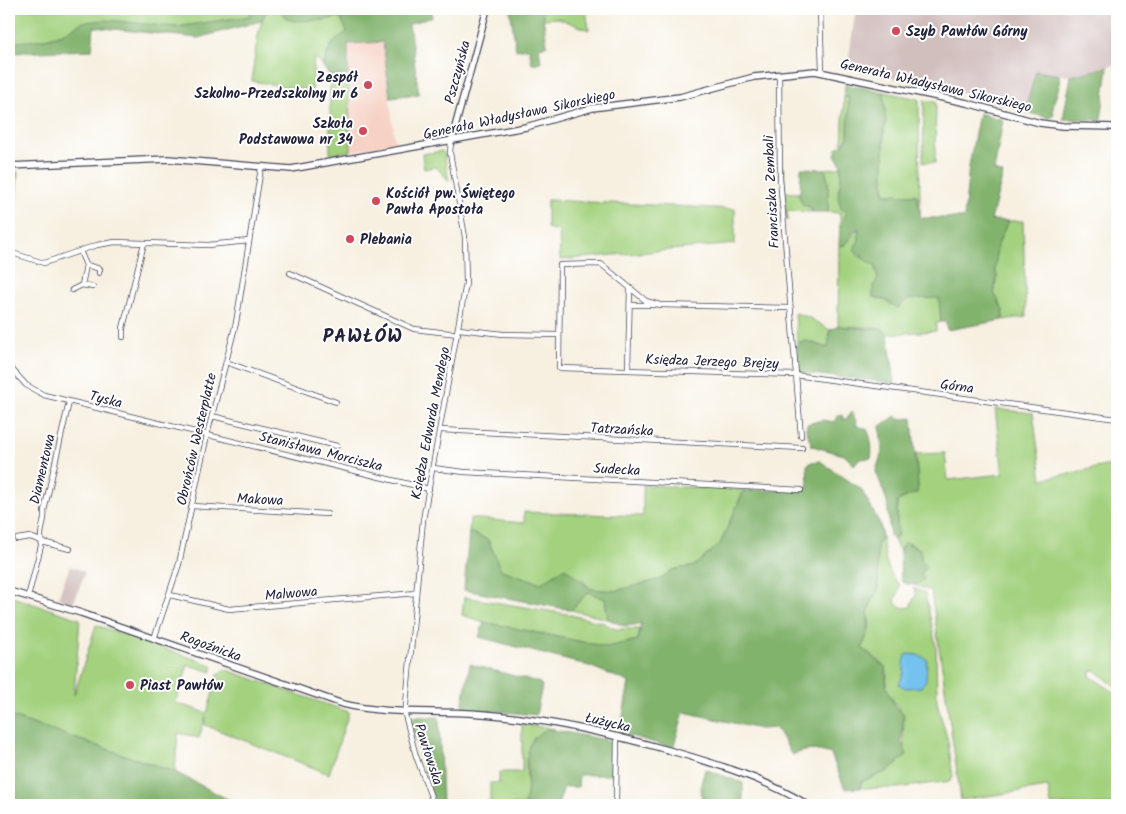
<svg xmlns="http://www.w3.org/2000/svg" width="1126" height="814" font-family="Kalam,sans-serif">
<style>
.built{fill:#f6d2c4}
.industrial{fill:#d1bfbe}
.green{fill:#a3d17e;stroke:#627a5c}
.forest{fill:#82b36d;stroke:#526a54}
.water{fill:#74c2ef;stroke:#4b7295}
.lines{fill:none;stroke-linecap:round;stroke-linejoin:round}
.minor-casing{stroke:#424154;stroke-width:6}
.tertiary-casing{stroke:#424154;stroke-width:8}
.minor{stroke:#fff;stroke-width:4.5}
.tertiary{stroke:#fff;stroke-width:5.5}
.poi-dot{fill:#d1495b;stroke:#fff;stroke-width:2}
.labels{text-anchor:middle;stroke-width:4;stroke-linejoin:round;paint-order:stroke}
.poi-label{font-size:14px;font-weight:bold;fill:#22223b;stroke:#fff;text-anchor:start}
.street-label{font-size:14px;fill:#22223b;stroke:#fff}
.district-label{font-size:19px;font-weight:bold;letter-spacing:1px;fill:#22223b;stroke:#fff}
</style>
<rect width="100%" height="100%" fill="#fff"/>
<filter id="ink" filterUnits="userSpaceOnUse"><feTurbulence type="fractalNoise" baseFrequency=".02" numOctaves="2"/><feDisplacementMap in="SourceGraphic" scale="10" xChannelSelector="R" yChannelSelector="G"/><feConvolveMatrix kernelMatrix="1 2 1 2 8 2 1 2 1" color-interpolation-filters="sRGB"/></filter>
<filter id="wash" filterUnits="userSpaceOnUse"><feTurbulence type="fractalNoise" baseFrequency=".0096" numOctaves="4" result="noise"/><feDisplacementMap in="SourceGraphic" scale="20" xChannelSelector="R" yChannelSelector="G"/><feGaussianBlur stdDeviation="1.12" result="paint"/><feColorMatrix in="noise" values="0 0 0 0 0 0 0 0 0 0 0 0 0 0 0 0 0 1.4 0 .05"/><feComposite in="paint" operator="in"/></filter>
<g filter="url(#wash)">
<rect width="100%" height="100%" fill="#f7f0e1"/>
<path class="built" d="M383 42 395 143 351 151 348 44Z"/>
<g class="industrial">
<path d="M856 9H1117V64L1075 77 1036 71 1025 112 953 90 847 69Z"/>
<path d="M70 566 85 572 73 604 58 598Z"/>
</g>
<g class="green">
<path d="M9 9H251L250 16 176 27 83 22 63 34 45 39 11 44 9 43Z"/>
<path d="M270 9H279L286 18 332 19 337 17 345 24 347 32 328 51 324 64H321L314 57 312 91 252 81C254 66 257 15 270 9Z"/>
<path d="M542 9H586L589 30 558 18 543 19Z"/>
<path d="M348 74 351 151 330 154V76Z"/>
<path d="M884 92 919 99 920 216 916 195 884 194V129L886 124Z"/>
<path d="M844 96 849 98 848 136 842 145Z"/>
<path d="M924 100 936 102 935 163 923 162Z"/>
<path d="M442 151 444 153 449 181 436 167 424 169 422 154Z"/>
<path d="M841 165V181L838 190 841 208 847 212 845 217 840 222V213L828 212V182L825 169 838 168Z"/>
<path d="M782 167H784L785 192 798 193 800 199 813 212 787 211 788 220H786Z"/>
<path d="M547 200 735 209V244L560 260 559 231 547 228Z"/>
<path d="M1008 221H1023L1026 317 1003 320V310L994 293 997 276 995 270 997 246Z"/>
<path d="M859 228V241L855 245 857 255 875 265 878 278V299L885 300 891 305 913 297H939L941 322 936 323V331L888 334 881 328 838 326 839 246 845 245Z"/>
<path d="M795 313 808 317 830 330 829 348 806 341 797 343Z"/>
<path d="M995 409 1033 413 1042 479 1115 464 1117 688 1095 670 1091 671 1090 676 1117 694V805H1051L1048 787 961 800 931 591 914 585 921 575 920 549 908 543 901 547 900 552 894 540 897 537V502L913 493 918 487 916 454 945 453 948 480 1003 474Z"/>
<path d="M643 485 744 490 720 544 694 566 672 570 661 579 615 591 591 589 582 580 541 583 501 570 488 540 469 532 470 518 524 523V512L643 516Z"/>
<path d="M880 524C884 543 883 571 900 585L895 603 903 608 910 607 916 594 913 588 925 593 936 646 937 702 948 741 953 777 951 781 897 788H860L861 782 888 771 907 755C899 739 907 724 902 714 898 705 889 697 886 687 885 682 888 676 887 671 886 664 869 653 862 648L870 626 868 613 872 600 878 590 877 545 881 538Z"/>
<path d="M588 592 605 599 608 619 571 610Z"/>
<path d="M9 596 80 619 74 695 96 625 212 665V672L188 665 176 703 207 713 218 675 224 669 349 712 329 774 205 725 206 716 199 738 178 733 175 772 9 716Z"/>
<path d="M464 597 567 614 604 623 615 629H640L638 640 607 647 484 622 462 615Z"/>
<path d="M522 724 555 729H548L526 758 528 796 524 805H436L490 801V783H499V772H522Z"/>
</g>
<g class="forest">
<path d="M251 9H270L266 11 261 21 198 38 94 27 92 50 9 53V43L45 39 63 34 83 22 107 20 176 27 250 16Z"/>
<path d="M279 9H432V17L409 24 419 94 390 97 383 42 348 44V74L330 76 321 64H324C327 59 327 54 329 49 333 41 340 37 347 32L341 18 337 17 325 20 292 21 286 18Z"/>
<path d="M510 9H542L547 45 539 47 541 62 532 64 529 48 516 50Z"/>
<path d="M1108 67 1101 120 1063 119 1071 76Z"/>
<path d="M1036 71 1059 75C1062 91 1050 100 1054 115L1050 118 1025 112Z"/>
<path d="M845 84 884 92 886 124 884 129V194L917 195 921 218H964L969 166 979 113 1003 120 994 171 1003 174 991 220 1008 221 997 246 995 270 997 276 994 293 1003 310V320L947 330 946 322H941L939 298 908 299 898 308 885 300 873 297V286L878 278 875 265 869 263 854 250 859 241V228L854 231 845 245 839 246 840 222 845 217 847 212 841 209 838 196 841 181V165L835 155 837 148 844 144 848 136 849 98 844 96Z"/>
<path d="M801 168 825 169 828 182V212H813L810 207 803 205 798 193 800 192Z"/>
<path d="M11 172H18L13 249 11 242 9 240Z"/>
<path d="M839 326 871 329 881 328 888 334 895 383 801 373 798 368 797 343 806 341 828 348 830 330Z"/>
<path d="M852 411 858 427 866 428C871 434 873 451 871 458L859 459 854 465 844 455 812 446 806 429 807 424 822 420 835 422 839 414 842 415 843 419H847Z"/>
<path d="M896 416 899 419 912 418 918 487 917 493 903 498 897 502V537L894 540 890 536 887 501 876 471 882 452 880 426Z"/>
<path d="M820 461 861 489 880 524 881 538 877 545 878 590 872 600 868 613 869 630 862 648 886 668V686L895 706 904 715 901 742 907 755 888 771 861 782 860 788 845 789 831 754C816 749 806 749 792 755L776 728 760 729 684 712 673 748 620 733 629 682 589 666 479 637 484 622 607 647 638 640 641 624 624 626 608 619 605 599 588 592 571 610 464 590 469 532 488 540 501 570 541 583 565 568 591 589 615 591 661 579 672 570 694 566 720 544 744 490 803 491 806 489 808 483 807 465 812 462Z"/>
<path d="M904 542 920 549 922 562 926 567 921 575 924 579 918 584 914 583V585L903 583 901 580 900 552Z"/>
<path d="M470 664 540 683 542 686 536 715 462 708Z"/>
<path d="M9 716 175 772 239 805H9Z"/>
<path d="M415 717H439L442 803 435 804 411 724Z"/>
<path d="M548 729 612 741V775H579L578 787H564L558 805H524C535 780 513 741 548 729Z"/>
<path d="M705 769 743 783V805H702L701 784Z"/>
</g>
<path class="water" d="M907 654 917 655 927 659 926 680 921 687 905 688 899 684 904 673V662Z"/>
</g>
<g filter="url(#ink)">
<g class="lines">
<defs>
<g id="minor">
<path d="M820 9 822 71"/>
<path d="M779 74 780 178 801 436"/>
<path d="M80 251 86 265 82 285 93 287"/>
<path d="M9 252 44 263 97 245 115 242 208 245 249 241"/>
<path d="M86 265 100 269 99 273"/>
<path d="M290 273 414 329 458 334"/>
<path d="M72 290 82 285"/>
<path d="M630 305H654"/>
<path d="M790 308 660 305 646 301 601 264 560 265 559 368 795 375 1117 419"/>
<path d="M459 329 503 334 559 335"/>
<path d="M123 337V328L144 243"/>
<path d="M226 362 336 402"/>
<path d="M9 366 26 385 44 395 429 489"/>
<path d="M628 369 630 289"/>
<path d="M212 416 337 446"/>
<path d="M440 430 802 448"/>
<path d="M433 468 464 472 801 490"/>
<path d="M192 506 327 514"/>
<path d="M17 539 30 537 41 541"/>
<path d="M42 542C38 532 46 522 44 511L69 402"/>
<path d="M170 595 229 609 416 593"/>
<path d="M28 597 42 542 70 549"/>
<path d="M154 639 179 564 207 435 236 323 261 168"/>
<path d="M434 805 416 756 405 715 423 520 466 283 465 237 450 153 451 142"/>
<path d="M616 805 617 736"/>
</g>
<g id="tertiary">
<path d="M451 142 487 9"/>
<path d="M9 166 168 159 291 169 526 127 592 108 680 97 754 77 815 71 967 103 1040 123 1063 126 1117 127"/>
<path d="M9 591 81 613 343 704C388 715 437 710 483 714 546 719 607 733 668 750 717 764 764 778 808 805"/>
</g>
</defs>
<use href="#minor" class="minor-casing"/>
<use href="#tertiary" class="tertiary-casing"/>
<use href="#minor" class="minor"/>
<use href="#tertiary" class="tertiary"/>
</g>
</g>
<g class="poi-dot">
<circle cx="896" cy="31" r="5"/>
<circle cx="368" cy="85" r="5"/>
<circle cx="363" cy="131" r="5"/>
<circle cx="376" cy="201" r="5"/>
<circle cx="350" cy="239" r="5"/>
<circle cx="130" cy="685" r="5"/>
</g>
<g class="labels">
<g class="poi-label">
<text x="906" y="36">Szyb Pawłów Górny</text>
<text x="358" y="82" text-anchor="end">Zespół<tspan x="358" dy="16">Szkolno-Przedszkolny nr 6</tspan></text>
<text x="353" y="128" text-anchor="end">Szkoła<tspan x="353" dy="16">Podstawowa nr 34</tspan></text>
<text x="386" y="198">Kościół pw. Świętego<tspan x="386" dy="16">Pawła Apostoła</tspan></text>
<text x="360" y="244">Plebania</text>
<text x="140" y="690">Piast Pawłów</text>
</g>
<g class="street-label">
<text transform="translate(457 72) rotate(-75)" y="5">Pszczyńska</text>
<text transform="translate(936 85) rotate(13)" y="5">Generała Władysława Sikorskiego</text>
<text transform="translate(519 114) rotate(-12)" y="5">Generała Władysława Sikorskiego</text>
<text transform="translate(771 192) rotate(-93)" y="5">Franciszka Zembali</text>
<text transform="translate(712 361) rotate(2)" y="5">Księdza Jerzego Brejzy</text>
<text transform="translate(957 386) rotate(8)" y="5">Górna</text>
<text transform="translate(106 399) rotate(14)" y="5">Tyska</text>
<text transform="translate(430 423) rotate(-79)" y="5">Księdza Edwarda Mendego</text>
<text transform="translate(622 429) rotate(3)" y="5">Tatrzańska</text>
<text transform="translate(196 439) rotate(-77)" y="5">Obrońców Westerplatte</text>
<text transform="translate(321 451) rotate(14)" y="5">Stanisława Morciszka</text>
<text transform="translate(42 469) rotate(-77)" y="5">Diamentowa</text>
<text transform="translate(617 469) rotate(3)" y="5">Sudecka</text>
<text transform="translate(260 499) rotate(3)" y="5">Makowa</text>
<text transform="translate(291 593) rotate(-5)" y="5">Malwowa</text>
<text transform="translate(211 646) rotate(20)" y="5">Rogoźnicka</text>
<text transform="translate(608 722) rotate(13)" y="5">Łużycka</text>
<text transform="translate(429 754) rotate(72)" y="5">Pawłowska</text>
</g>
<g class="district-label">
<text x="363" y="342">PAWŁÓW</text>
</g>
</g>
<rect width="1126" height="814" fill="none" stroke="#fff" stroke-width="30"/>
</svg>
